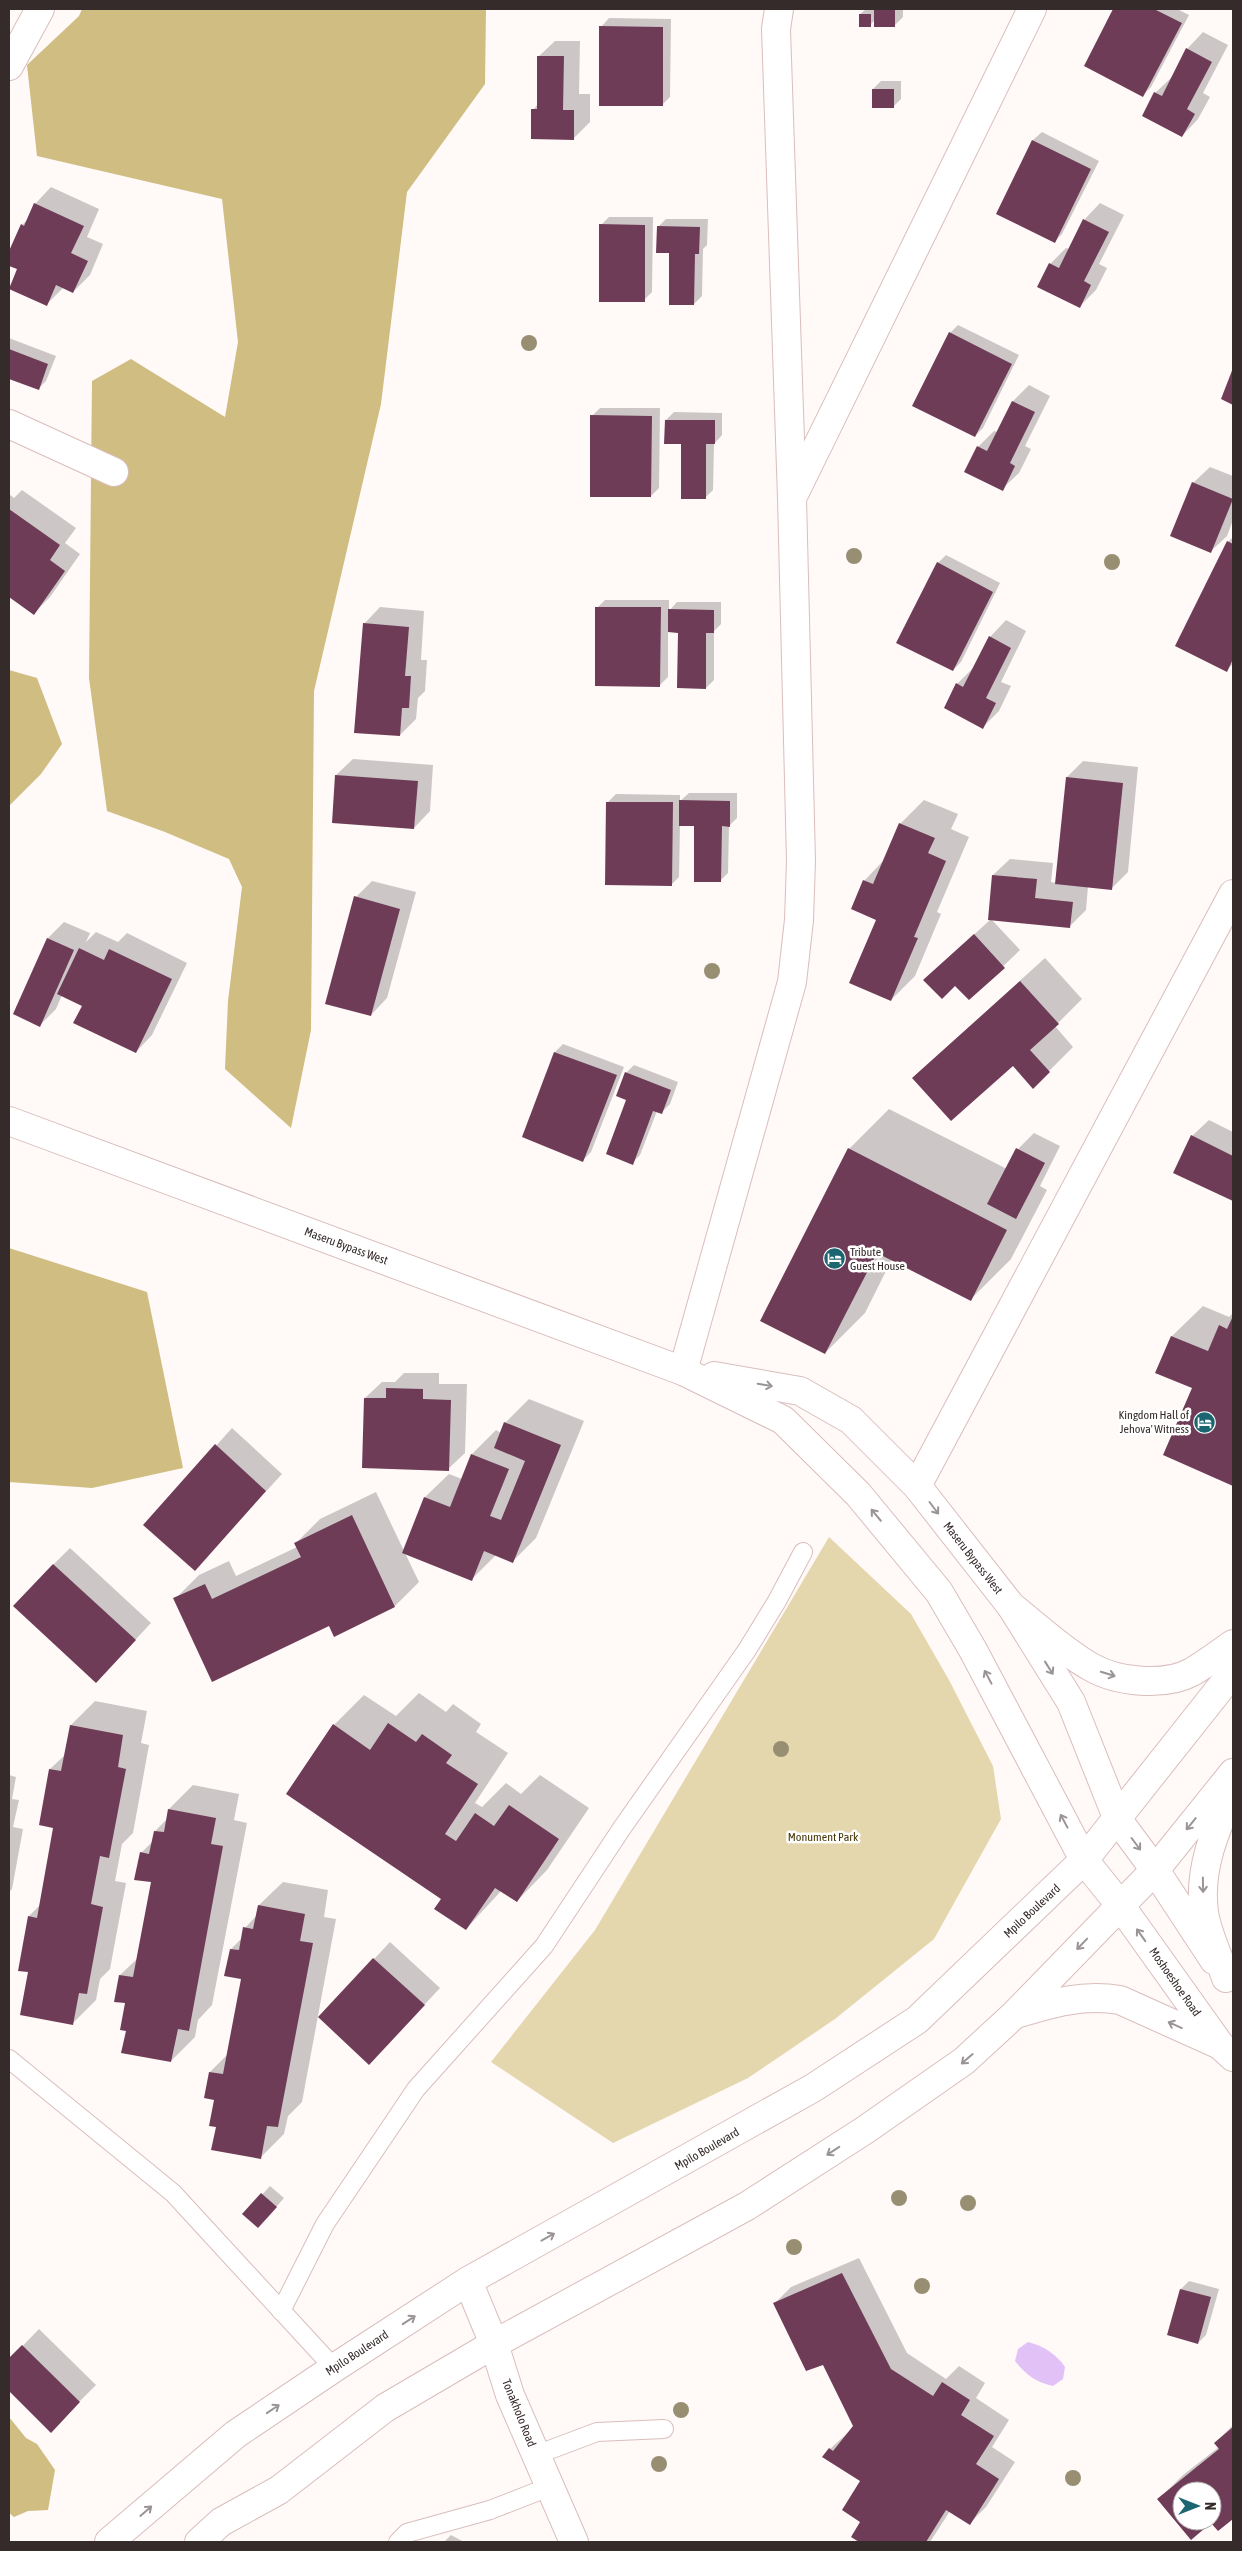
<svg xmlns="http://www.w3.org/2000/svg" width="1242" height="2551" font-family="'Asap Condensed',sans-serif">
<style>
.green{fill:#e4d7ad}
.forest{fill:#d0bd81}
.water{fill:#e2c1f6}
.shadow{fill:#0003;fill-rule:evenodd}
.building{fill:#6f3c57;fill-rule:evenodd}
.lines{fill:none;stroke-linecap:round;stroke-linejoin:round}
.service-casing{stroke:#d9bebc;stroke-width:20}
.minor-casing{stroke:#d9bebc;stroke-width:30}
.primary-casing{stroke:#d9bebc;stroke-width:30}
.trunk-casing{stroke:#d9bebc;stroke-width:30}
.service{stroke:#fff;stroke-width:18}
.minor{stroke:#fff;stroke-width:28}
.primary{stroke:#fff;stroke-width:28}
.trunk{stroke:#fff;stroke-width:28}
.tree{fill:#988e72}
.oneway{stroke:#9a9594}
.labels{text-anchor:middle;stroke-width:5;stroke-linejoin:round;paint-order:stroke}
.street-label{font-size:12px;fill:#352b2a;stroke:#fff}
.poi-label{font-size:12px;fill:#352b2a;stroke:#fff;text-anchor:start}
.park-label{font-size:12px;fill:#443604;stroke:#fff}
</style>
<rect width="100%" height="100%" fill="#fff9f8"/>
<path class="green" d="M829 1537 911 1614 949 1680 993 1766 1001 1819 934 1939 835 2019 748 2078 613 2143 491 2062 595 1930Z"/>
<g class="forest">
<path d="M82 9H486L485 84 407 192 381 404 314 691 311 1030 291 1128 225 1069 228 1001 242 887 229 859 165 832 107 811 89 678 92 381 131 359 225 417 238 342 222 199 37 156 27 65 79 16Z"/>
<path d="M9 670 37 678 62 744 41 774 9 806Z"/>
<path d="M9 1248 147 1292 183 1468 92 1488 9 1482Z"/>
<path d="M9 2417 26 2438 37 2444 55 2470 48 2510 28 2511 14 2517 9 2513Z"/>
</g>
<path class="water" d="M1028 2342C1044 2346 1056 2354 1065 2367L1063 2379 1053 2386C1037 2383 1025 2374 1015 2361L1018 2349Z"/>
<g class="shadow">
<path d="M866 9H903V17L895 25 875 20 870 25 860 14Z"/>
<path d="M1115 9H1177L1189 15 1151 87 1143 95 1086 65Z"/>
<path d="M609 18 671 19 670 97 662 105 601 27Z"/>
<path d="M1203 32 1228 45 1203 93 1210 97 1198 119 1182 136 1155 93 1172 77 1187 49Z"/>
<path d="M555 41H580L579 94H590V122L574 138 533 110 538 104V57Z"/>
<path d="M881 81H901V99L893 107 873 89Z"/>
<path d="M1042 132 1099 161 1062 234 1054 242 997 213 1033 140Z"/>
<path d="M51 187 99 209 87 237 103 244 90 275 73 292 64 287 47 304 9 288 18 269 9 264V254L22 225 29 218 35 204Z"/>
<path d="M1100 203 1124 215 1099 264 1107 268 1096 290 1079 307 1050 264 1066 248 1070 249 1084 220Z"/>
<path d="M609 217H653L652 292 644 300 601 225Z"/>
<path d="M666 219H708L707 245 703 249 702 296 694 304 658 227Z"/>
<path d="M958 325 1019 355 983 428 975 436 950 333Z"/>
<path d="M9 338 56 356 46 381 38 389 9 378Z"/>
<path d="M1029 385 1050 396 1025 446 1031 449 1019 473 1002 489 978 447 994 431 997 432 1013 401Z"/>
<path d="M600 408H660L659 488 651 496 592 416Z"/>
<path d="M674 412 722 413V435L714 444 713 490 705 498 683 443 666 420Z"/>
<path d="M1210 467 1233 476V520L1227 536 1210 552 1193 483Z"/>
<path d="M22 490 76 528 65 543 80 554 50 597 34 613 9 595V494L14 498Z"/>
<path d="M1233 537V664L1226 670 1228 542Z"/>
<path d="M946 555 1000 583 961 662 953 670 938 563Z"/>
<path d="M605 600H669V611L677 602H721V624L714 631V680L706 688 679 632 668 631V677L660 685 597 608Z"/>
<path d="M380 607 424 611 421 660H427L425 691 418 698 416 719 400 735 364 624Z"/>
<path d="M1006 620 1026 631 1001 682 1011 686 999 711 983 727 957 684 974 667 990 637Z"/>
<path d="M353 759 433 765 430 811 414 828 336 775Z"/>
<path d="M1083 761 1138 767 1128 872 1112 888 1088 886 1086 910 1069 927 989 918 993 875 1010 859 1053 863 1051 882 1056 883 1067 777Z"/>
<path d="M689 793H737V818L729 826 728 873 720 881 696 825H680L679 877 671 885 608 802 616 794 680 795V801Z"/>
<path d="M924 800 958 814 951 829 969 837 937 912 941 914 915 976 891 1000 878 919 864 881 884 860 900 824Z"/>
<path d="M372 881 416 892 387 998 371 1015 356 897Z"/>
<path d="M991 919 1020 950 969 999 942 964Z"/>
<path d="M64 922 90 933 86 942 96 932 118 942 127 933 187 963 152 1035 136 1052 83 1005 62 995 56 1009 40 1025 48 938Z"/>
<path d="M1045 958 1082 999 1055 1026 1073 1047 1033 1087 1013 1064 913 1078Z"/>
<path d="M563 1044 624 1067 591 1152 583 1160 523 1137 555 1052Z"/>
<path d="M634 1065 678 1082 670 1104 662 1112 657 1111 640 1155 632 1163 626 1073Z"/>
<path d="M889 1109 1007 1169 1018 1149 1034 1133 1060 1146 1040 1186 1047 1190 1011 1259 971 1299 892 1259 865 1313 825 1353 849 1149Z"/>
<path d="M1209 1120 1233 1132V1200L1175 1172 1192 1136Z"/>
<path d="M1203 1306 1229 1317 1233 1313V1485L1165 1455 1194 1388 1156 1372 1172 1336Z"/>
<path d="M404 1373H439V1384H467L465 1453 448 1469 365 1398 382 1382H395Z"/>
<path d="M529 1399 584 1421 536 1538 512 1562 496 1555 471 1580 405 1553 419 1582 395 1606 330 1625 175 1599 199 1575 229 1561 236 1576 297 1547 296 1543 320 1519 376 1492 404 1551 425 1497 449 1474 462 1479 472 1454 496 1430 501 1433 505 1423Z"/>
<path d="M232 1428 282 1474 195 1569 145 1525Z"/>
<path d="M70 1548 151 1623 96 1682 53 1565Z"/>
<path d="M419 1693 446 1712 453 1704 481 1724 476 1732 508 1753 475 1803 482 1807 506 1783 521 1794 540 1775 589 1808 547 1870 517 1901 501 1891 466 1929 442 1898 334 1725 364 1695 396 1716Z"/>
<path d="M95 1701 147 1711 141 1743 149 1745 133 1833 122 1844 115 1881 126 1883 110 1969 100 1979 96 2000 72 2024 30 1971 29 1916 40 1905 55 1827 50 1769 66 1754 71 1725Z"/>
<path d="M9 1775 16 1777 12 1799 19 1800 13 1827 23 1829 12 1889 9 1892Z"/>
<path d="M193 1785 239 1794 234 1820 247 1823 212 2005 198 2020 195 2037 171 2061 128 2030 126 2002 120 1975 138 1958 153 1881 141 1853 153 1841 155 1831 167 1819 169 1809Z"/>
<path d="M283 1882 328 1890 324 1917 336 1919 302 2102 288 2116 284 2134 260 2158 217 2126 216 2099 210 2072 228 2054 242 1978 231 1949 243 1937 245 1928 257 1915 259 1905Z"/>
<path d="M390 1942 440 1988 385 2047 320 2017Z"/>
<path d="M270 2186 284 2198 266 2219 244 2214Z"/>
<path d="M859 2258 907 2353 946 2379 959 2366 985 2383 976 2398 1009 2420 992 2447 1015 2462 986 2507 970 2523 950 2511 930 2542H861L852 2536 861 2522V2480L830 2449 855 2426 823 2364 774 2304 791 2287Z"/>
<path d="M1189 2281 1219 2289 1206 2335 1198 2343 1169 2334 1181 2289Z"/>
<path d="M39 2329 96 2385 50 2431 9 2390V2360Z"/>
<path d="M1233 2425V2518L1219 2530 1212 2521 1191 2538 1159 2499 1183 2475 1219 2447 1215 2443ZM1182 2491H1212V2521H1182Z"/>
<path d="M451 2535 464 2542H444Z"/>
</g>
<g class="building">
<rect x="874" y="9" width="21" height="18"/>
<path d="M1113 9H1154L1182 23 1143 97 1084 66Z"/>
<rect x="859" y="14" width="12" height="13"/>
<path d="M599 26 663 27V106H599Z"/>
<path d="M1186 48 1212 62 1187 109 1195 114 1182 137 1142 116 1154 92 1162 96Z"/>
<path d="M537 56H564L563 110H574V140L531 139V109H537Z"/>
<rect x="872" y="89" width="22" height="19"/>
<path d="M1032 140 1091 169 1055 243 996 214Z"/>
<path d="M34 203 84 226 71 253 88 261 73 293 56 285 47 306 9 289 17 269 9 266V251L21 224 24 226Z"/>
<path d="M1083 219 1109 232 1084 281 1091 285 1080 308 1037 287 1049 263 1059 268Z"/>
<path d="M599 224 645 225V302H599Z"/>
<path d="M657 226 700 227 699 254H695L694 305H669V253H656Z"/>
<path d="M949 332 1012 364 975 437 912 406Z"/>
<path d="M9 349 48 364 39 390 9 379Z"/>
<path d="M1233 368V405L1221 399Z"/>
<path d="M1012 401 1035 412 1010 463 1015 466 1003 491 964 472 977 446 987 451Z"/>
<path d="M590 415 652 416 651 497H590Z"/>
<path d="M665 420H715V444H706V499H681V444H664Z"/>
<path d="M1192 482 1233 499 1211 553 1170 536Z"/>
<path d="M9 509 60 545 50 560 65 571 34 615 9 597Z"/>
<path d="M1227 541 1233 544V659L1227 672 1175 646Z"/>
<path d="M937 562 993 592 953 671 896 643Z"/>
<path d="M595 607H661L660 687 595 686Z"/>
<path d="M668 609 714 610V633H706V689L677 688 678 633 668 632Z"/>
<path d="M363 623 409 627 405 676H411L409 708H402L400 736 354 733Z"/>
<path d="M989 636 1011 648 986 698 996 703 983 729 944 708 956 683 963 687Z"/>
<path d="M335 775 418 781 414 829 332 823Z"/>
<path d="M1066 777 1123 783 1112 890 1055 884Z"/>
<path d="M679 800 730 801V827L722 826 721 882H694V826H679Z"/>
<path d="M606 802H673L672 886 605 885Z"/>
<path d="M899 823 935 838 928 853 946 861 914 937 918 938 891 1001 849 983 876 920 851 909 863 880 873 884Z"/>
<path d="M992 875 1037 879 1035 898 1073 902 1070 928 988 920Z"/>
<path d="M354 896 400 909 371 1016 325 1004Z"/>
<path d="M974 934 1005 968 969 1000 955 986 942 999 923 980Z"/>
<path d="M47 938 74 950 40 1027 13 1014Z"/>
<path d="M79 948 104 960 109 949 172 979 136 1053 73 1023 82 1006 57 994Z"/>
<path d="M1020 981 1059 1024 1030 1050 1050 1072 1033 1089 1013 1066 951 1121 912 1078Z"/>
<path d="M554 1052 617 1075 583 1162 522 1137Z"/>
<path d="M625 1072 671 1090 662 1114 653 1111 633 1165 606 1154 626 1100 616 1096Z"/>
<path d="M1191 1135 1233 1156V1201L1173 1173Z"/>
<path d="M848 1148 1007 1230 971 1301 877 1253 825 1354 760 1321Z"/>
<path d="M1016 1148 1045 1163 1016 1219 987 1204Z"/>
<path d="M1233 1316V1486L1163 1455 1192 1388 1155 1373 1171 1336 1208 1351 1219 1325 1227 1329Z"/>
<path d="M386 1388 423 1389V1399L451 1400 449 1471 362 1468 364 1398H386Z"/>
<path d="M504 1422 561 1445 513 1563 484 1551 472 1581 402 1553 424 1497 450 1507 471 1454 509 1469 490 1516 501 1520 525 1461 494 1448Z"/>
<path d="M215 1444 266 1491 195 1571 143 1525Z"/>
<path d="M352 1515 395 1607 334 1637 329 1626 212 1682 173 1598 205 1584 212 1599 301 1557 294 1543Z"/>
<path d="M53 1564 136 1640 96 1683 13 1606Z"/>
<path d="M388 1723 416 1742 422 1734 452 1755 446 1763 478 1784 445 1834 456 1841 475 1813 494 1826 509 1805 559 1839 517 1902 495 1888 466 1930 434 1909 441 1899 286 1794 333 1724 370 1750Z"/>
<path d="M70 1725 123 1735 118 1767 126 1769 109 1858 100 1856 91 1904 103 1907 87 1994 79 1993 73 2025 20 2015 28 1972 18 1971 28 1916 37 1918 53 1828 39 1825 49 1769 61 1771Z"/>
<path d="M168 1809 216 1818 211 1844 223 1846 189 2031 178 2029 171 2062 121 2053 126 2031 120 2030 125 2003 114 2002 119 1975 133 1977 151 1882 134 1880 140 1852 149 1854 154 1831 164 1832Z"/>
<path d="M258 1905 305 1914 300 1941 313 1943 278 2127 267 2126 261 2159 211 2150 216 2127 209 2126 214 2100 204 2098 209 2072 223 2074 241 1979 224 1976 230 1949 239 1950 243 1927 253 1929Z"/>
<path d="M373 1958 425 2005 369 2065 318 2017Z"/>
<path d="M261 2193 277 2207 258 2228 242 2214Z"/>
<path d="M842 2273 891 2369 933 2396 942 2382 970 2400 961 2415 994 2436 976 2464 999 2479 970 2525 946 2510 926 2542H859L851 2537 860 2522 842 2510 860 2481 822 2457 829 2448 833 2451 853 2426 823 2365 806 2371 773 2303Z"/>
<path d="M1180 2289 1211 2297 1198 2344 1167 2335Z"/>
<path d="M22 2345 80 2402 51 2433 9 2391V2358Z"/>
<path d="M1233 2427V2519L1218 2531 1211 2523 1191 2540 1157 2499 1219 2449 1214 2443ZM1182 2491H1212V2521H1182Z"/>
</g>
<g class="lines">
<defs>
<g id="service">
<path d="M9 2059 173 2193 334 2368"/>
<path d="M281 2311 325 2224 416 2089 544 1946 622 1828 747 1650 777 1601 803 1552"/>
<path d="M536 2455 597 2432 664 2429"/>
<path d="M398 2542 407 2533 490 2510 549 2487"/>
</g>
<g id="minor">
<path d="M9 66 40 9"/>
<path d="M9 424 114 472"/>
<path d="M794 494 1032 9"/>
<path d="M683 1371 792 982 799 920 801 861 792 498 776 29 779 9"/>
<path d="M917 1486 1233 894"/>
<path d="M468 2281 494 2344 510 2395 574 2542"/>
</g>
<g id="primary">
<path d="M9 1121 683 1371 783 1420 858 1494 939 1592 973 1650 1084 1860 1120 1905 1220 2045 1233 2057"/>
<path d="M714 1376 800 1391 851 1420 917 1486 1011 1606 1071 1702 1118 1820 1155 1870 1214 1960"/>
</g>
<g id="trunk">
<path d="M1011 1606C1035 1625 1064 1652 1091 1667 1117 1682 1164 1687 1192 1672 1206 1664 1220 1653 1233 1644"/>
<path d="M1226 1978C1219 1957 1207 1934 1204 1912 1198 1868 1216 1829 1233 1789"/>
<path d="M1016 2014C1051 2003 1083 1994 1120 2000L1220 2045"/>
<path d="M109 2542 236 2434 334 2368 468 2281 813 2088 917 2020 1084 1860 1233 1672"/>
<path d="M199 2542 221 2522 279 2490 385 2408 494 2344 747 2206 865 2130 964 2061 1015 2014 1155 1870 1233 1773"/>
</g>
</defs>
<use href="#service" class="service-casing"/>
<use href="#minor" class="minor-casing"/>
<use href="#primary" class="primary-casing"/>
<use href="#trunk" class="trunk-casing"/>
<use href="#service" class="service"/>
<use href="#minor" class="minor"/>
<use href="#primary" class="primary"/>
<use href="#trunk" class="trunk"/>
</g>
<g class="tree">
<circle cx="529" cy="343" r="8"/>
<circle cx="854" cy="556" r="8"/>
<circle cx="1112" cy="562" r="8"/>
<circle cx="712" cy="971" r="8"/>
<circle cx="781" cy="1749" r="8"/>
<circle cx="899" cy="2198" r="8"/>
<circle cx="968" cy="2203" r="8"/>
<circle cx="794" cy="2247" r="8"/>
<circle cx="922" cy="2286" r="8"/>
<circle cx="681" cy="2410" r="8"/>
<circle cx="659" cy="2464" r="8"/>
<circle cx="1073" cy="2478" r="8"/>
</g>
<defs><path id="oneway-shaft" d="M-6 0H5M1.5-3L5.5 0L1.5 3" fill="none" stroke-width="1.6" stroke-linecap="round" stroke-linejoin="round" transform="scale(1.25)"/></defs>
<g class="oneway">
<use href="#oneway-shaft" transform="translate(765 1385) rotate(10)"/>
<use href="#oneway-shaft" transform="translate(934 1508) rotate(53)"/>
<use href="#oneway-shaft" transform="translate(876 1515) rotate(-130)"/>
<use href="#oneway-shaft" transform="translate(1049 1668) rotate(58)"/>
<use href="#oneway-shaft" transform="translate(1108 1674) rotate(17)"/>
<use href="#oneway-shaft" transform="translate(988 1677) rotate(-118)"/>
<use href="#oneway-shaft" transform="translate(1064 1821) rotate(-118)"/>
<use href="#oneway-shaft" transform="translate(1191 1824) rotate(129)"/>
<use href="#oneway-shaft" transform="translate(1136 1844) rotate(53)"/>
<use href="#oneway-shaft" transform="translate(1203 1885) rotate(89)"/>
<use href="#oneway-shaft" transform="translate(1141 1935) rotate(-125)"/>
<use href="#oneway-shaft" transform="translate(1082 1944) rotate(134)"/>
<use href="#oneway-shaft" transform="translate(1175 2025) rotate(-156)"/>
<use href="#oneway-shaft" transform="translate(967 2059) rotate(139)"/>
<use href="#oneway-shaft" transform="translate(833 2151) rotate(147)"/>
<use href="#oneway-shaft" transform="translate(548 2237) rotate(-29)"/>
<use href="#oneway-shaft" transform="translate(409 2320) rotate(-33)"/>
<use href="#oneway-shaft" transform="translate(273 2409) rotate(-34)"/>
<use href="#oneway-shaft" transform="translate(146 2511) rotate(-41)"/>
</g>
<defs>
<symbol id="hotel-disc" viewBox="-11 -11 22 22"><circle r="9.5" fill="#1b6671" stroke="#fff"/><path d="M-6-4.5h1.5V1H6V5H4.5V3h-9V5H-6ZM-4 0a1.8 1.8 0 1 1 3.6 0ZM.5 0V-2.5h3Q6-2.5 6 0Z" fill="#fff"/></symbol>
</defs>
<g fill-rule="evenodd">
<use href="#hotel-disc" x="822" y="1246" width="25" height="25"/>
<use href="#hotel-disc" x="1192" y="1410" width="25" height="25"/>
</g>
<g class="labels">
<g class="street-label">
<text transform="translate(346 1246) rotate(20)" y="4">Maseru Bypass West</text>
<text transform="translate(973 1558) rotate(52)" y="4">Maseru Bypass West</text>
<text transform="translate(1032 1911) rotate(-43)" y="4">Mpilo Boulevard</text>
<text transform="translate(1175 1982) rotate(55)" y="4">Moshoeshoe Road</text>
<text transform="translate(707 2149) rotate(-30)" y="4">Mpilo Boulevard</text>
<text transform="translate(357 2353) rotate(-33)" y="4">Mpilo Boulevard</text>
<text transform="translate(519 2413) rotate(68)" y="4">Tonakholo Road</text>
</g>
<g class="poi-label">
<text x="850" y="1256">Tribute<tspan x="850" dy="14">Guest House</tspan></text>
<text x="1189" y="1419" text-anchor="end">Kingdom Hall of<tspan x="1189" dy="14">Jehova' Witness</tspan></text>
</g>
<g class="park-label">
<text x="823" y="1841">Monument Park</text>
</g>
</g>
<rect width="1242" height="2551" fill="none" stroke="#352b2a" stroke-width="20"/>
<g transform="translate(1197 2506) rotate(90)"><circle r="24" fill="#ffffff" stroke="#aeaaaa"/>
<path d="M0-4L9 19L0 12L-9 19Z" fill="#1b6671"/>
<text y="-8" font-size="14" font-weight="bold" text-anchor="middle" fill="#352b2a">N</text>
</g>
</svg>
